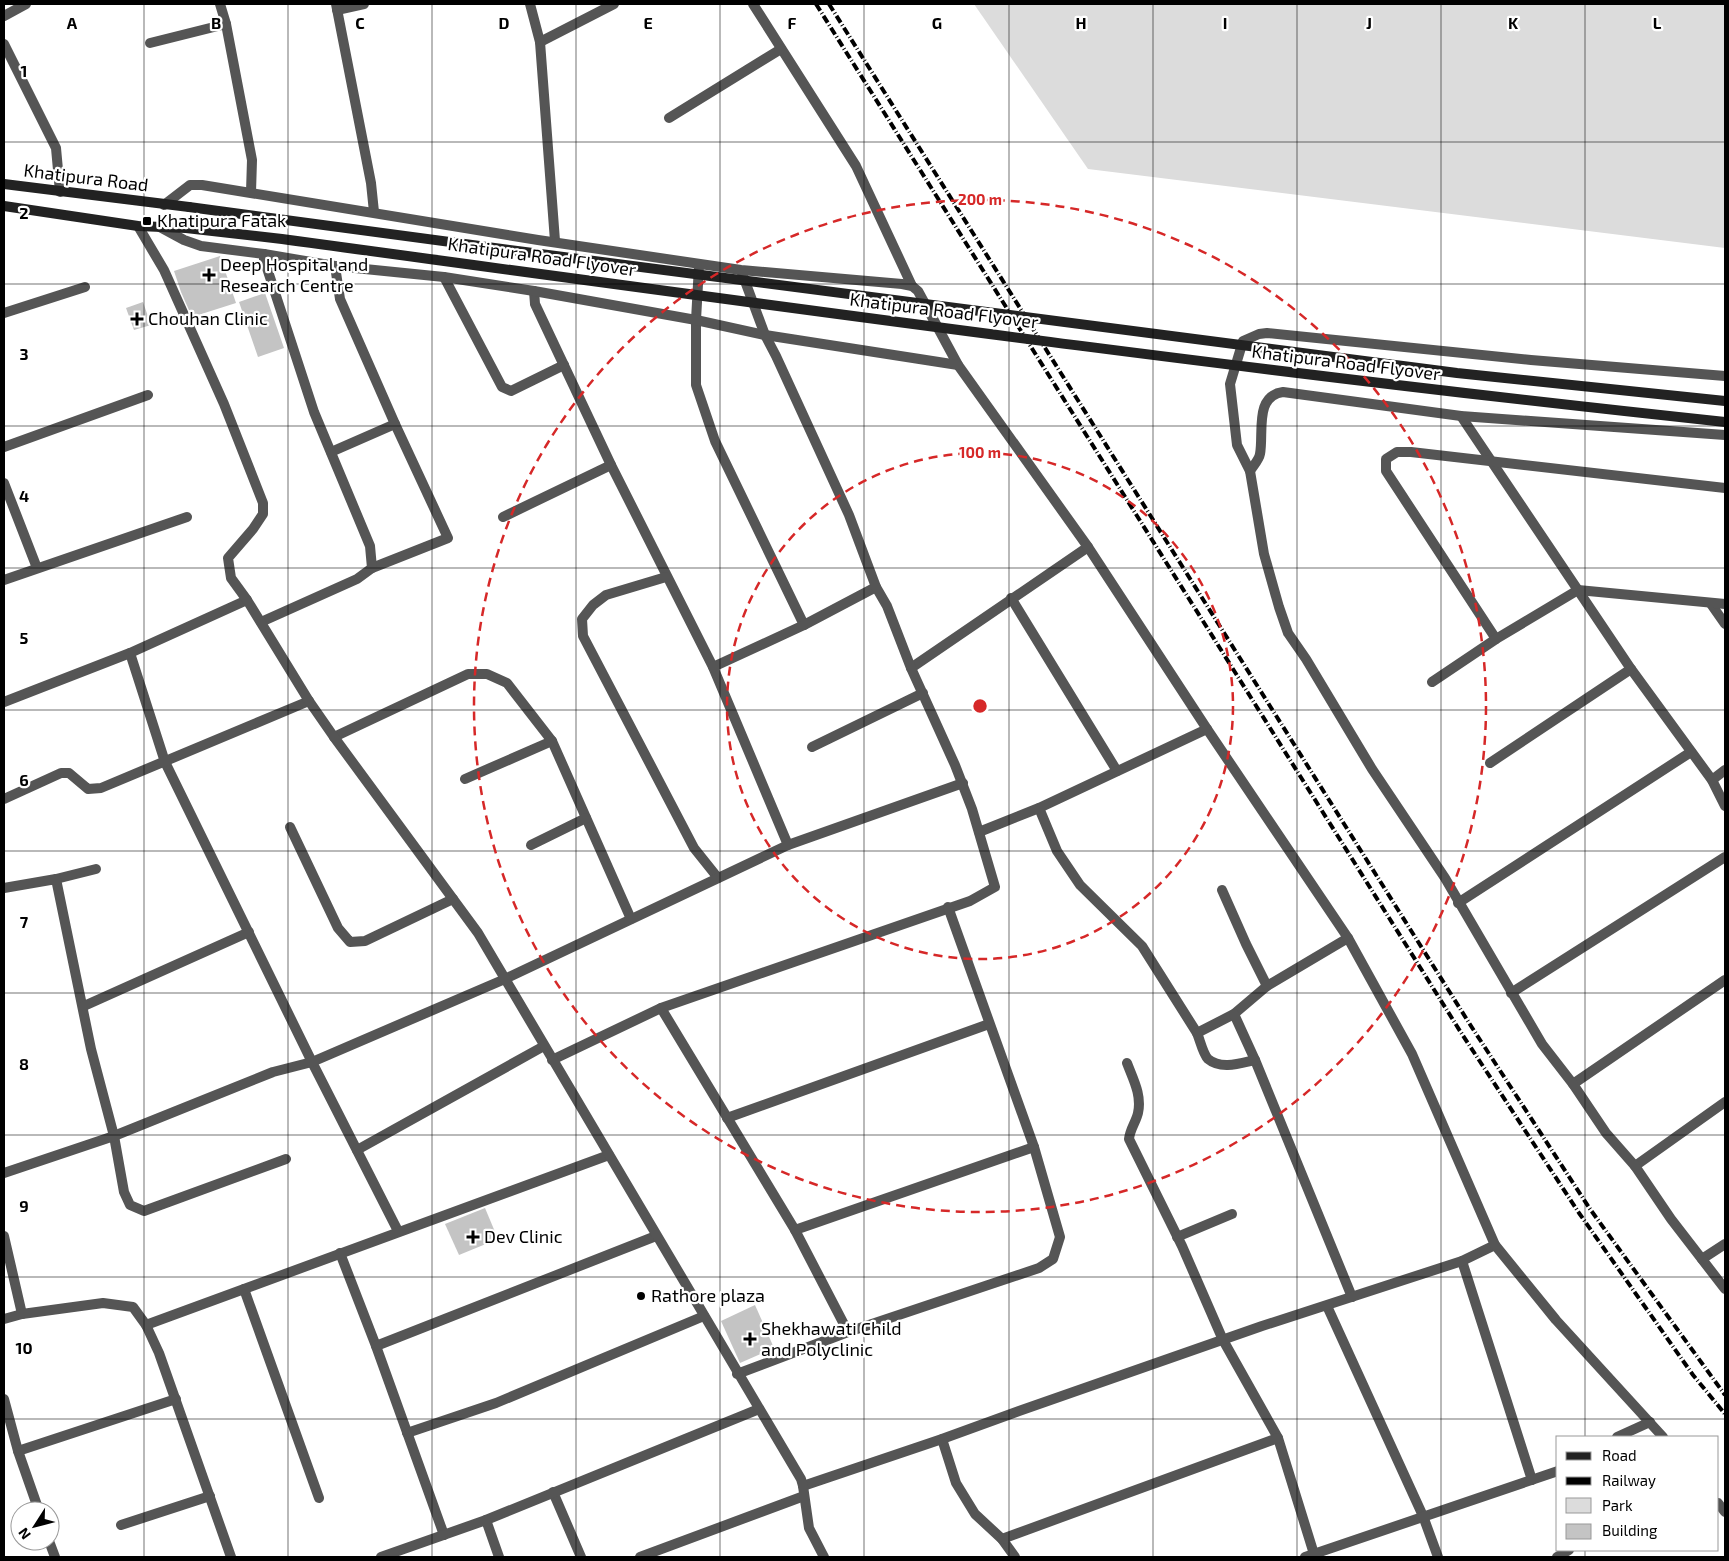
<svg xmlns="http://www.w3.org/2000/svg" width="1729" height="1561" font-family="'Exo 2',sans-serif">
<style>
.green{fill:#dcdcdc}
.building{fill:#c4c4c4}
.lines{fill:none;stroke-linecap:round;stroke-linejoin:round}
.minor{stroke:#555;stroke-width:10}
.tertiary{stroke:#555;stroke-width:10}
.secondary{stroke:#222;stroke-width:10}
.rail{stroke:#000;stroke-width:4;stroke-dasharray:8 2.5 1 2.5;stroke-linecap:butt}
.secondary-bridge{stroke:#222;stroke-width:10}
.grid{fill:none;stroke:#000;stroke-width:1;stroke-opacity:0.55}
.ring{fill:none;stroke:#d62828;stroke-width:2.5;stroke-dasharray:9 6}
.poi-dot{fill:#000;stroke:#fff;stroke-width:2}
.labels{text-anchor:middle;stroke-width:4.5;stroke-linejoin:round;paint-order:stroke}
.street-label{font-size:18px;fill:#000;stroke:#fff}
.poi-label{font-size:18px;fill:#000;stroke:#fff;text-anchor:start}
.grid-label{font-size:16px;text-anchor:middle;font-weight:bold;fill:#000;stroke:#fff;stroke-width:4.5;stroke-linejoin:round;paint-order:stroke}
.centre{fill:#d62828;stroke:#fff;stroke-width:2.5}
.ring-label{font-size:15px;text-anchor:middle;font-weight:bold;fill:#d62828;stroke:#fff;stroke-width:4.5;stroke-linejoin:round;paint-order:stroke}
</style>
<rect width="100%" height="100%" fill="#fff"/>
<path class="green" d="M974 4H1725V248L1088 169Z"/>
<g class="building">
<path d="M220 256 236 303 192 317 181 292 174 271Z"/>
<path d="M265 293 284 348 258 357 239 302Z"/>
<path d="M143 302 151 325 134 330 126 308Z"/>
<path d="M485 1208 498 1239 459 1255 445 1224Z"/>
<path d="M755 1305 774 1348 740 1363 721 1321Z"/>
</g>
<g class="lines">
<g class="minor">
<path d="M220 4 226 24 252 160 251 192"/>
<path d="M336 4 371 183 374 212"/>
<path d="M530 4 540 42 555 241"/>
<path d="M753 4 856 166 912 286"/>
<path d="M337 10 364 4"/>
<path d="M4 16 26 4"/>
<path d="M540 42 614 4"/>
<path d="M150 43 226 24"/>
<path d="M4 44 56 148 60 192"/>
<path d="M669 118 781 49"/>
<path d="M335 266 340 299 395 424 448 538 372 568"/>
<path d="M699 266 696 320V385L715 441 804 625"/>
<path d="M444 277 502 387 511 391 564 365"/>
<path d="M534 291 535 304 611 465 713 667 788 845"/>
<path d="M4 313 85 287"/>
<path d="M1461 416 1631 669 1712 780 1725 806"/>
<path d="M4 447 148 395"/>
<path d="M331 452 395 424"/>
<path d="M4 483 37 568"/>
<path d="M503 517 611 465"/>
<path d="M666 577 606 595 593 605 582 619 583 636 694 848 718 878"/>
<path d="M4 580 187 517"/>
<path d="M1011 598 1117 771"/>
<path d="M1711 604 1725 624"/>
<path d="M261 622 357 579 372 568 370 546 314 412 264 259V254"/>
<path d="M1496 639 1386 471V459L1397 452H1411L1725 488"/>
<path d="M130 653 165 762 312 1062 398 1231"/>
<path d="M713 667 804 625 876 587"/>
<path d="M911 668 1088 547"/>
<path d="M1432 682 1496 639 1578 590 1725 604"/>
<path d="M4 702 130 653 247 600"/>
<path d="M334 737 468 674H487L507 683 552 741 631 919"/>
<path d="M812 747 923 693"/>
<path d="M1490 763 1631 669"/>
<path d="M465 779 552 741"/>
<path d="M1712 780 1725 770"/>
<path d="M4 799 61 773H69L88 789 101 788 309 701"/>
<path d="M1039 808 1057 851 1080 885 1142 946 1197 1033 1234 1014 1267 986 1348 938"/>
<path d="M290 827 338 928 350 942 365 941 453 899"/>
<path d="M979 832 1039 808 1207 729"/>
<path d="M531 845 586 818"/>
<path d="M56 879 96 869"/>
<path d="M4 888 56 879 91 1049 114 1136 124 1192 130 1205 144 1211 286 1159"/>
<path d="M1222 890 1246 944 1267 986"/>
<path d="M1458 903 1691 752"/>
<path d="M1511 993 1725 857"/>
<path d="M84 1006 249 932"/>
<path d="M661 1008 795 1230 848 1332"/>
<path d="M1234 1014 1255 1060 1352 1297"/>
<path d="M1197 1033C1200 1040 1203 1054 1208 1059 1221 1070 1241 1063 1255 1060"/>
<path d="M552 1060 661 1008 970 901 995 887 972 809 955 765 911 668 887 606 876 587 849 515 776 356 765 335 742 273"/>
<path d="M1127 1063C1133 1079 1142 1095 1138 1113 1136 1122 1130 1129 1129 1139L1182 1246 1223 1340 1278 1438 1314 1554"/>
<path d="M1573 1084 1725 980"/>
<path d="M727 1118 989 1024"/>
<path d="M357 1150 544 1046"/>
<path d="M1635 1166 1725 1102"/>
<path d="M4 1173 114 1136 273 1072 312 1062 505 979 788 845 963 783"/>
<path d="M795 1230 1034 1147"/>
<path d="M4 1236 22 1314"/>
<path d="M1177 1237 1232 1214"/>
<path d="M340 1253 376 1346 444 1535"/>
<path d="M1702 1259 1725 1244"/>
<path d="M1462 1261 1532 1480"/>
<path d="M244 1289 319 1498"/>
<path d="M1327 1306 1423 1516 1438 1557"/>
<path d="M4 1319 22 1314 103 1303 133 1307 146 1325 159 1353 231 1557"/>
<path d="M146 1325 609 1155"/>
<path d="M376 1346 656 1236"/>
<path d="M737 1374 848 1332 1039 1268 1053 1259 1060 1237 1034 1147 948 907"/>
<path d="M4 1399 18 1451 39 1511"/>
<path d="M407 1433 496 1403 704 1316"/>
<path d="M1617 1437 1650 1422"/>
<path d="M942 1439 956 1483 975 1514 1002 1539 1015 1557"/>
<path d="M18 1451 176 1399"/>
<path d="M803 1486 942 1439 1019 1411 1262 1326 1462 1261 1495 1245"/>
<path d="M553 1492 581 1557"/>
<path d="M486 1520 759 1409"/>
<path d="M121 1525 210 1496"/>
<path d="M1002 1539 1278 1438"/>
<path d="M49 1541 55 1557"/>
<path d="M381 1557 486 1520 499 1557"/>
<path d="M640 1557 804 1496"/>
<path d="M1305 1557 1558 1471"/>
<path d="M1557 1557 1569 1550"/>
</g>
<g class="tertiary">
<path d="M164 205 190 185H202L538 240 741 270 902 284 912 286 918 291 958 365 1088 547 1207 729 1348 938 1412 1054 1495 1245 1556 1320 1663 1437"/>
<path d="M138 226 164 270 224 404 263 503V514L253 529 228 558 231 578 247 600 309 701 334 737 478 933 801 1479 803 1486 809 1528 824 1557"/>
<path d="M160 227 184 240 201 246 264 254 335 266 444 277 534 291 696 320 765 335 958 365"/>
<path d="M1725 376 1531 360 1267 333 1259 334 1243 341 1230 384 1237 445 1250 471 1264 554 1279 607 1288 633 1306 659 1372 769 1445 878 1542 1044 1573 1084 1606 1133 1635 1166 1671 1219 1725 1289"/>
<path d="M1250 471C1253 466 1259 460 1260 454 1264 433 1254 396 1283 392L1461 416 1725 435"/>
<path d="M1718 1503 1725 1512"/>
</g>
<g class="secondary">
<path d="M4 184 189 207"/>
<path d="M4 206 138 226 186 228"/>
</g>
<g class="rail">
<path d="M816 4 1460 1031 1579 1213 1693 1375 1725 1414"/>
<path d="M829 4 1471 1026 1590 1209 1725 1395"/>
</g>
<g class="secondary-bridge">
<path d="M189 207 525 252 1457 373 1725 401"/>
<path d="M186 228 282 239C762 304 1243 371 1725 422"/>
</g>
</g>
<path class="grid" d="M144 4V1557M288 4V1557M432 4V1557M576 4V1557M720 4V1557M864 4V1557M1009 4V1557M1153 4V1557M1297 4V1557M1441 4V1557M1585 4V1437M4 142H1725M4 284H1725M4 426H1725M4 568H1725M4 710H1725M4 851H1725M4 993H1725M4 1135H1725M4 1277H1725M4 1419H1725M1585 1550V1557"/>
<g class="ring">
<circle cx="980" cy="706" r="253"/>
<circle cx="980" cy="706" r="506"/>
</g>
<g class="poi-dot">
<rect x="142" y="216" width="10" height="10" rx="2.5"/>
<path d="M206.5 267.5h5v5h5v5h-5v5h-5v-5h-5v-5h5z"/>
<path d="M134.5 311.5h5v5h5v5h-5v5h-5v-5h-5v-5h5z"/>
<path d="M470.5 1229.5h5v5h5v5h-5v5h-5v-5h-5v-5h5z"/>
<circle cx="641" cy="1296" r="5"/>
<path d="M747.5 1331.5h5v5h5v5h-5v5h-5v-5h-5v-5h5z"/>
</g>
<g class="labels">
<g class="street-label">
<text transform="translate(86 178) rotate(7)" y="6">Khatipura Road</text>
<text transform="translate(542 257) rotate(8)" y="6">Khatipura Road Flyover</text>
<text transform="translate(944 311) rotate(7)" y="6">Khatipura Road Flyover</text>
<text transform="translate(1346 363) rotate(7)" y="6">Khatipura Road Flyover</text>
</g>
<g class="poi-label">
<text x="157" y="227">Khatipura Fatak</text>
<text x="220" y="271">Deep Hospital and<tspan x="220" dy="21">Research Centre</tspan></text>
<text x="148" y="325">Chouhan Clinic</text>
<text x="484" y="1243">Dev Clinic</text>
<text x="651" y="1302">Rathore plaza</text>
<text x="761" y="1335">Shekhawati Child<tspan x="761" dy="21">and Polyclinic</tspan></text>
</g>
</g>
<g class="grid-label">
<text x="72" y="29">A</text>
<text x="216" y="29">B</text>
<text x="360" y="29">C</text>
<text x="504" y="29">D</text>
<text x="648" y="29">E</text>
<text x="792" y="29">F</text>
<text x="937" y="29">G</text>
<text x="1081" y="29">H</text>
<text x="1225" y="29">I</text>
<text x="1369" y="29">J</text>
<text x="1513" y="29">K</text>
<text x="1657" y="29">L</text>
<text x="24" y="77">1</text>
<text x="24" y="219">2</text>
<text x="24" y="360">3</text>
<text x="24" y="502">4</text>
<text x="24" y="644">5</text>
<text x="24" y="786">6</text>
<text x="24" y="928">7</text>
<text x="24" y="1070">8</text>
<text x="24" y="1212">9</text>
<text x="24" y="1354">10</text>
</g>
<circle cx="980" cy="706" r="8" class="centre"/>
<g class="ring-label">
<text x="980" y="205">200 m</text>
<text x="980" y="458">100 m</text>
</g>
<rect width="1729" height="1561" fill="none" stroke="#000000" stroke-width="10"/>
<rect x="1556" y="1436" width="162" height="115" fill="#ffffff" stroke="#999999"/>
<rect x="1566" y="1452" width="25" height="8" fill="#222222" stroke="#999999"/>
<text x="1602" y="1461" font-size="15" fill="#000000">Road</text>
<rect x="1566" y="1477" width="25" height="8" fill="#000000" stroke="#999999"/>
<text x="1602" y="1486" font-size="15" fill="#000000">Railway</text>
<rect x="1566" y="1498" width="25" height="15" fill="#dcdcdc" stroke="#999999"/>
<text x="1602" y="1511" font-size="15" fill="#000000">Park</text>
<rect x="1566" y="1524" width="25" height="15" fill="#c4c4c4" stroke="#999999"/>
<text x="1602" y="1536" font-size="15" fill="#000000">Building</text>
<g transform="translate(35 1526) rotate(234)"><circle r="24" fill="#ffffff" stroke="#999999"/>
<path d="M0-4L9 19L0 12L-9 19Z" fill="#000000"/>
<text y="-8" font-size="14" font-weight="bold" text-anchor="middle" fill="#000000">N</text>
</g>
</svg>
